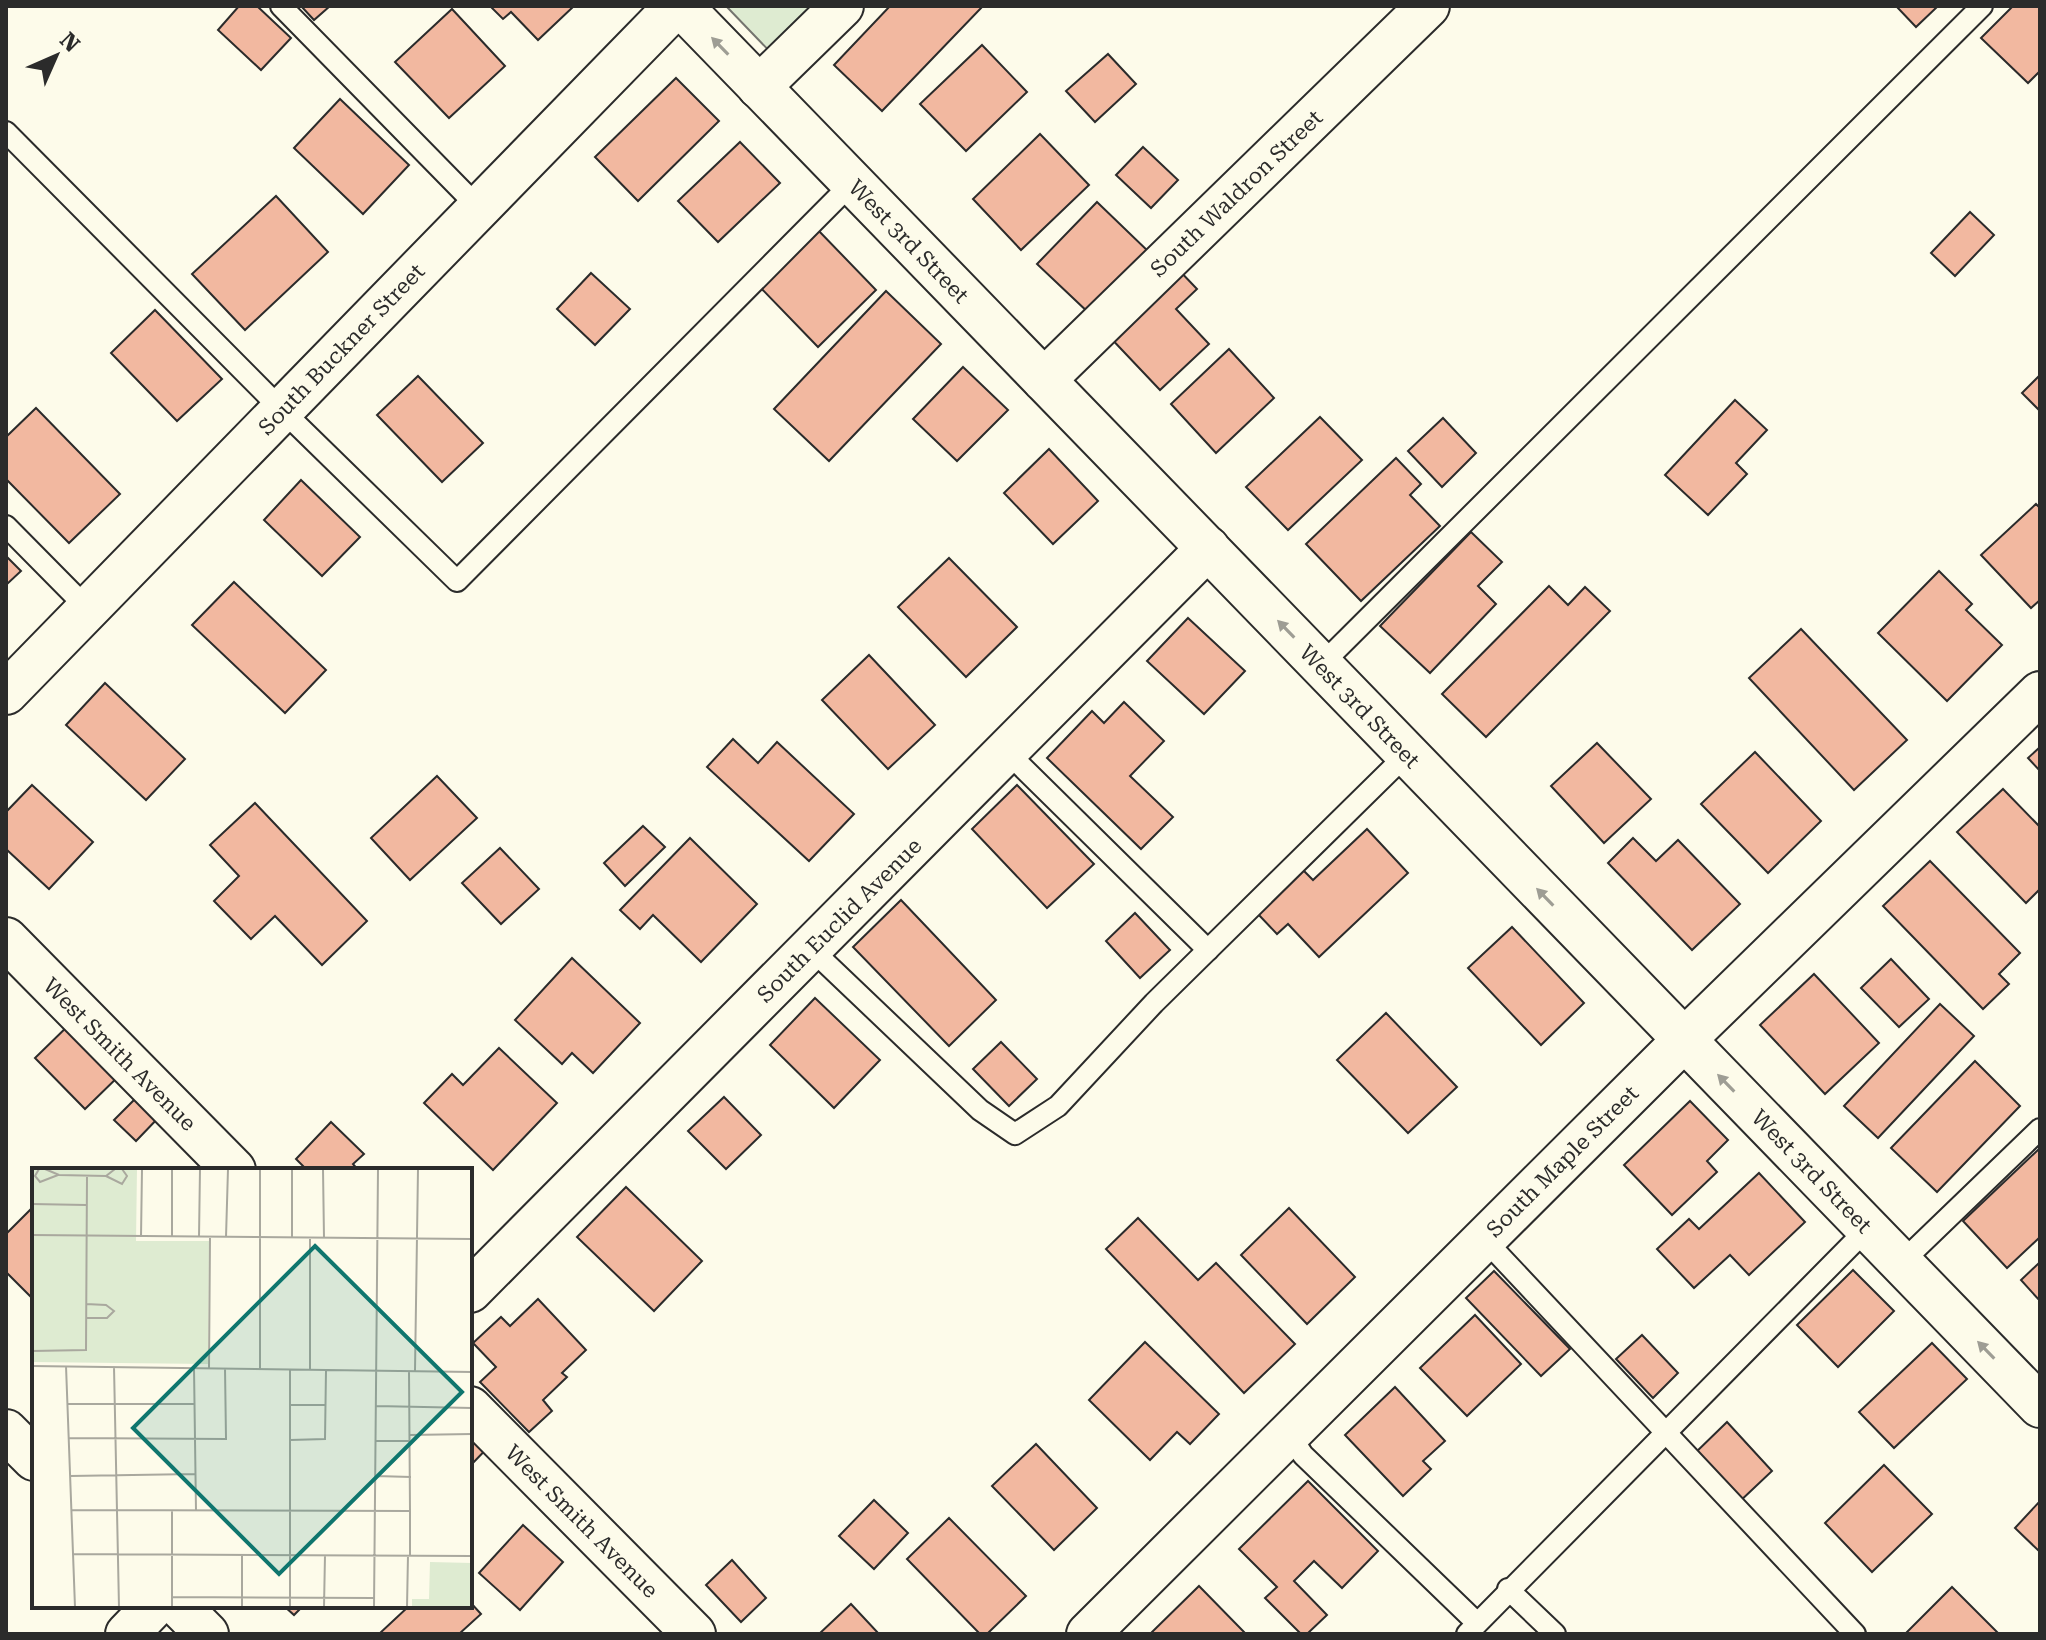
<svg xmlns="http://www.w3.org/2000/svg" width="2046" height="1640" font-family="'Roboto Serif',serif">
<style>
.green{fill:#deebd1;stroke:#74746e;stroke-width:2}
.building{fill:#f2b8a0;stroke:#2b2b2b;stroke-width:2}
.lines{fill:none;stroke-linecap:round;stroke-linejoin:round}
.service-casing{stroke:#2b2b2b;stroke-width:24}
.minor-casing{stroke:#2b2b2b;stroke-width:46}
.service{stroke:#fdfbea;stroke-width:20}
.minor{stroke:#fdfbea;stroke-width:42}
.oneway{fill:#9e9d94}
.labels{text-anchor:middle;stroke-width:6;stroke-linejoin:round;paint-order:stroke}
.street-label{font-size:22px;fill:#2b2b2b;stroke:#fdfbea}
.inset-road{fill:none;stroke:#a9a89e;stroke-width:2}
.view{fill:#0f766e;fill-opacity:0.15;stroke:#0f766e;stroke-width:4}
.inset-edge{fill:none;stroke:#2b2b2b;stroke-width:4}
</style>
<rect width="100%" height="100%" fill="#fdfbea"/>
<path class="green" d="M726 6H831L777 59Z"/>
<g class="building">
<path d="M239 6H257L291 38 261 70 218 30Z"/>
<path d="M301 6H330L314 20Z"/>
<path d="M490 6H574L538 40 511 12 503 19Z"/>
<path d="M890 6H983L882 111 834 65Z"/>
<path d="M1896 6H1938L1916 27Z"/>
<path d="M2013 6H2040V71L2028 83 1981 38Z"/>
<path d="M452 9 505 66 449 118 395 62Z"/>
<path d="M982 45 1027 92 966 151 920 104Z"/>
<path d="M1108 54 1136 84 1095 122 1066 91Z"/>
<path d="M676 78 719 121 638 201 595 157Z"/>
<path d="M340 99 409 165 363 214 294 148Z"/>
<path d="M1040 134 1089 185 1021 250 973 199Z"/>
<path d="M740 142 780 183 718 242 678 201Z"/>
<path d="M1143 147 1178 180 1151 208 1116 175Z"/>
<path d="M276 196 328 252 245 330 192 274Z"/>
<path d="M1097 202 1151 254 1091 315 1037 264Z"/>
<path d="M1970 212 1994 235 1955 276 1931 253Z"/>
<path d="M817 229 876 290 818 347 758 285Z"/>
<path d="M1175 266 1197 289 1176 309 1209 344 1160 390 1105 332Z"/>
<path d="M591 273 630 309 595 345 557 309Z"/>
<path d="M886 291 941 344 829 461 774 409Z"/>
<path d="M155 310 222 379 177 421 111 353Z"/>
<path d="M1229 349 1274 398 1216 453 1171 404Z"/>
<path d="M963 367 1008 410 957 461 913 419Z"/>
<path d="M2040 375V411L2022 393Z"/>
<path d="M418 376 483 443 442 482 377 415Z"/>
<path d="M1735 400 1767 430 1736 463 1747 474 1708 515 1665 475Z"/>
<path d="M36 408 120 494 69 543 6 479V437Z"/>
<path d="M1320 417 1362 460 1288 530 1246 487Z"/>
<path d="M1443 418 1476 453 1442 487 1408 451Z"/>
<path d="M1049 449 1098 501 1053 544 1004 493Z"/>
<path d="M1396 458 1421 484 1410 495 1440 526 1361 601 1306 544Z"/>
<path d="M301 480 360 537 322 576 264 520Z"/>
<path d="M2036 504 2040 508V600L2031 608 1981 555Z"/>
<path d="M1471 532 1502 562 1478 586 1496 604 1430 673 1380 626Z"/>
<path d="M6 556 21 571 6 585Z"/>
<path d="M949 558 1017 627 966 677 898 607Z"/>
<path d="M1939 571 1972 604 1966 610 2002 645 1947 701 1878 633Z"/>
<path d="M234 582 326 670 285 713 192 625Z"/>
<path d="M1549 586 1568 605 1585 587 1610 611 1486 737 1442 694Z"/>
<path d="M1188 618 1245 671 1204 714 1147 661Z"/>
<path d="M1801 629 1907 740 1854 790 1749 678Z"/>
<path d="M869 655 935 725 888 769 822 700Z"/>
<path d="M105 683 185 759 146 800 66 725Z"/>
<path d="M1124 702 1164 741 1130 776 1173 817 1141 849 1047 758 1092 711 1104 723Z"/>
<path d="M733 739 758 763 777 742 854 814 809 861 707 767Z"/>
<path d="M1597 743 1651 799 1604 843 1551 786Z"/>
<path d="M2040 747V771L2028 758Z"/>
<path d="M1755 752 1821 821 1768 873 1701 804Z"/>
<path d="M437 776 477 818 410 880 371 838Z"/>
<path d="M32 785 93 842 49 889 6 849V812Z"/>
<path d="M1017 785 1094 864 1047 908 972 829Z"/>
<path d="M2003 789 2040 827V889L2026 903 1957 832Z"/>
<path d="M255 803 367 921 322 965 275 916 251 939 214 901 239 876 210 845Z"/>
<path d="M643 826 665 847 625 886 604 863Z"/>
<path d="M1367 829 1408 873 1319 957 1288 924 1277 934 1257 913 1303 870 1313 880Z"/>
<path d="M690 838 757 904 701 962 653 915 640 929 620 910Z"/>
<path d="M1633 838 1656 861 1678 840 1740 904 1692 950 1608 863Z"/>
<path d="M500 848 539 889 501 924 462 883Z"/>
<path d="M1930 861 2020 953 1999 974 2009 984 1983 1009 1883 906Z"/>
<path d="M901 900 996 1000 949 1046 853 947Z"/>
<path d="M1135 913 1170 950 1140 978 1106 941Z"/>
<path d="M1512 927 1584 1003 1541 1045 1468 968Z"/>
<path d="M572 958 640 1023 593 1073 572 1053 562 1064 515 1020Z"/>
<path d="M1891 959 1929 999 1899 1027 1861 988Z"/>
<path d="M1814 974 1879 1043 1825 1094 1760 1025Z"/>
<path d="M815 998 880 1060 834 1108 770 1045Z"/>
<path d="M1940 1004 1974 1036 1878 1138 1844 1106Z"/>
<path d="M1386 1013 1457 1087 1408 1133 1337 1060Z"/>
<path d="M76 1018 125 1070 85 1109 35 1058Z"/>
<path d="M1001 1042 1037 1079 1009 1106 973 1069Z"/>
<path d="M499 1048 557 1103 493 1170 424 1103 452 1074 463 1085Z"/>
<path d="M1975 1061 2020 1106 1937 1192 1891 1148Z"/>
<path d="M139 1095 161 1115 136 1141 114 1120Z"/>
<path d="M724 1097 761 1135 726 1169 688 1131Z"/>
<path d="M1690 1101 1728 1140 1707 1161 1717 1172 1672 1215 1624 1165Z"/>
<path d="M331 1122 364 1154 353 1164 358 1170H307L296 1159Z"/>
<path d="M2040 1148V1237L2007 1268 1963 1221Z"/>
<path d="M1759 1173 1805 1222 1749 1275 1730 1255 1694 1288 1657 1249 1689 1219 1699 1229Z"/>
<path d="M626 1187 702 1261 654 1311 577 1237Z"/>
<path d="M34 1206V1300L6 1272V1234Z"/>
<path d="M1289 1208 1355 1277 1307 1324 1241 1255Z"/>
<path d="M1138 1218 1198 1280 1216 1263 1295 1344 1244 1393 1106 1249Z"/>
<path d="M2040 1262V1301L2021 1280Z"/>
<path d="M1853 1270 1894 1311 1838 1367 1797 1325Z"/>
<path d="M1494 1271 1570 1349 1541 1376 1466 1298Z"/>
<path d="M538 1299 586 1350 562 1373 567 1377 543 1400 552 1411 529 1432 480 1382 496 1367 473 1343 501 1317 510 1326Z"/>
<path d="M1475 1315 1521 1364 1467 1416 1420 1368Z"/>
<path d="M1642 1335 1678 1373 1653 1398 1616 1359Z"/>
<path d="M1145 1342 1219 1414 1190 1444 1177 1432 1150 1460 1089 1400Z"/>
<path d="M1932 1343 1967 1379 1894 1448 1859 1412Z"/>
<path d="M1395 1387 1445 1441 1423 1461 1431 1469 1403 1496 1345 1435Z"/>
<path d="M470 1411 498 1437 470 1466Z"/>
<path d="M1727 1422 1772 1471 1737 1504 1692 1456Z"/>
<path d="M1036 1444 1097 1508 1054 1550 992 1486Z"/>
<path d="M1884 1465 1932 1514 1872 1572 1825 1523Z"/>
<path d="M1308 1481 1378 1551 1342 1588 1314 1561 1294 1581 1327 1615 1307 1634H1301L1265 1598 1277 1587 1239 1549Z"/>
<path d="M874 1500 908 1533 874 1569 839 1536Z"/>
<path d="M2040 1501V1552L2015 1528Z"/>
<path d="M949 1518 1026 1596 987 1634H980L907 1559Z"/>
<path d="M523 1525 563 1562 520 1610 479 1573Z"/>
<path d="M732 1560 766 1598 741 1622 706 1585Z"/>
<path d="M1199 1586 1246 1634H1150Z"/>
<path d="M1952 1587 1999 1634H1905Z"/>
<path d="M470 1602 481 1614 459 1634H379L409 1606H470Z"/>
<path d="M851 1604 879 1634H819Z"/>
<path d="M284 1606H303L294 1615Z"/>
</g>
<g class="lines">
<defs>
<g id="service">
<path d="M281 6 479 208"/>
<path d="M6 132 282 410 457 581 852 183"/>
<path d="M6 526 88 609"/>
<path d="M1321 665 1982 6"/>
<path d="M1006 751 1208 950"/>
<path d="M810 948 980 1110 1015 1134 1058 1106 1154 1003 1407 754"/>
<path d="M1484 1239 1855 1634"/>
<path d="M1901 1263 2040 1129"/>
<path d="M1289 1434 1303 1455 1477 1623"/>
<path d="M1508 1589 1555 1634"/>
<path d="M1467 1634 1868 1228"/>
</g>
<g id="minor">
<path d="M681 6 2040 1406"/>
<path d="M759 87 842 6"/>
<path d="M1044 380 1428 6"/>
<path d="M6 693 676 6"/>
<path d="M6 939 234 1170"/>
<path d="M470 1291 1208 548"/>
<path d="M470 1408 694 1634"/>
<path d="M6 1431 34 1459"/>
<path d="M179 1606 207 1634"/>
<path d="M127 1634 154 1606"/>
<path d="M1088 1634 1684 1040 2040 693"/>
</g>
</defs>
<use href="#service" class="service-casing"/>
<use href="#minor" class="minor-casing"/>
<use href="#service" class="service"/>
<use href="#minor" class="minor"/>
</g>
<defs><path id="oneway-solid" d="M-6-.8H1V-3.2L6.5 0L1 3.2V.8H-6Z" transform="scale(2)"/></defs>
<g class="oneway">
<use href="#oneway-solid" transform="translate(720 46) rotate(-134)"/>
<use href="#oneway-solid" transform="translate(1286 629) rotate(-134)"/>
<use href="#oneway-solid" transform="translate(1545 897) rotate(-134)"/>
<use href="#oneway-solid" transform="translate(1726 1083) rotate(-134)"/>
<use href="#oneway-solid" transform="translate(1986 1350) rotate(-134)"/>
</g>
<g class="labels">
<g class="street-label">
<text transform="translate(1236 193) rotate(-44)" y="8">South Waldron Street</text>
<text transform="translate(909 241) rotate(46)" y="8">West 3rd Street</text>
<text transform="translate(341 349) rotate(-46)" y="8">South Buckner Street</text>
<text transform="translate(1360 706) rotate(46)" y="8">West 3rd Street</text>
<text transform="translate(839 920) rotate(-45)" y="8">South Euclid Avenue</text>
<text transform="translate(120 1054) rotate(45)" y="8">West Smith Avenue</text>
<text transform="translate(1562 1161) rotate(-45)" y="8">South Maple Street</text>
<text transform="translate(1812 1171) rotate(46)" y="8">West 3rd Street</text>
<text transform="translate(582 1521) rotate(45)" y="8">West Smith Avenue</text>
</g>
</g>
<g transform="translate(32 1168)">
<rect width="440" height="440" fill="#fdfbea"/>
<path d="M0 1H105L104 73H177L176 196 0 194ZM398 394 440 395V439H380V431H397Z" fill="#deebd1"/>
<path class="inset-road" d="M7 1 3 8 8 14 26 7M13 1 27 7 74 8 83 1M291 1 292 70M74 8 90 16 95 8 90 1M0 36 54 37M0 67 440 71M109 69 110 1M140 69V1M167 69 168 1M194 69 196 1M260 70V1M54 136 74 137 82 143 75 150H54M0 183 54 182 55 8M0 198 440 204M34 198 43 439M82 199 87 439M162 200 164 343M177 200 178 69M228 201V1M258 201V439M278 201V70M383 203 386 1M35 236H162M258 237H293M344 238 440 240M377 267 440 266M36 270 194 271 193 200M258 272 293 271 294 202M344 273H377M38 308 163 306M344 308 379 309M39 342 378 343 377 203M140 343V439M41 386 440 388M378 387V343M140 429 342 430M210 439V387M292 439 293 387M342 439 346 1M375 439 376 387"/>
<path class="view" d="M283 78 430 224 247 406 101 260Z"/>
<rect width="440" height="440" class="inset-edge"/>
</g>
<rect width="2046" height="1640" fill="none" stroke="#2b2b2b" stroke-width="16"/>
<g transform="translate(56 56) rotate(45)" stroke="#fdfbea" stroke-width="6" paint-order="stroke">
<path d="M0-6L14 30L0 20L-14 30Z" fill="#2b2b2b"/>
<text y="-12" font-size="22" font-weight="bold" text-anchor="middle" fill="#2b2b2b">N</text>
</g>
</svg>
